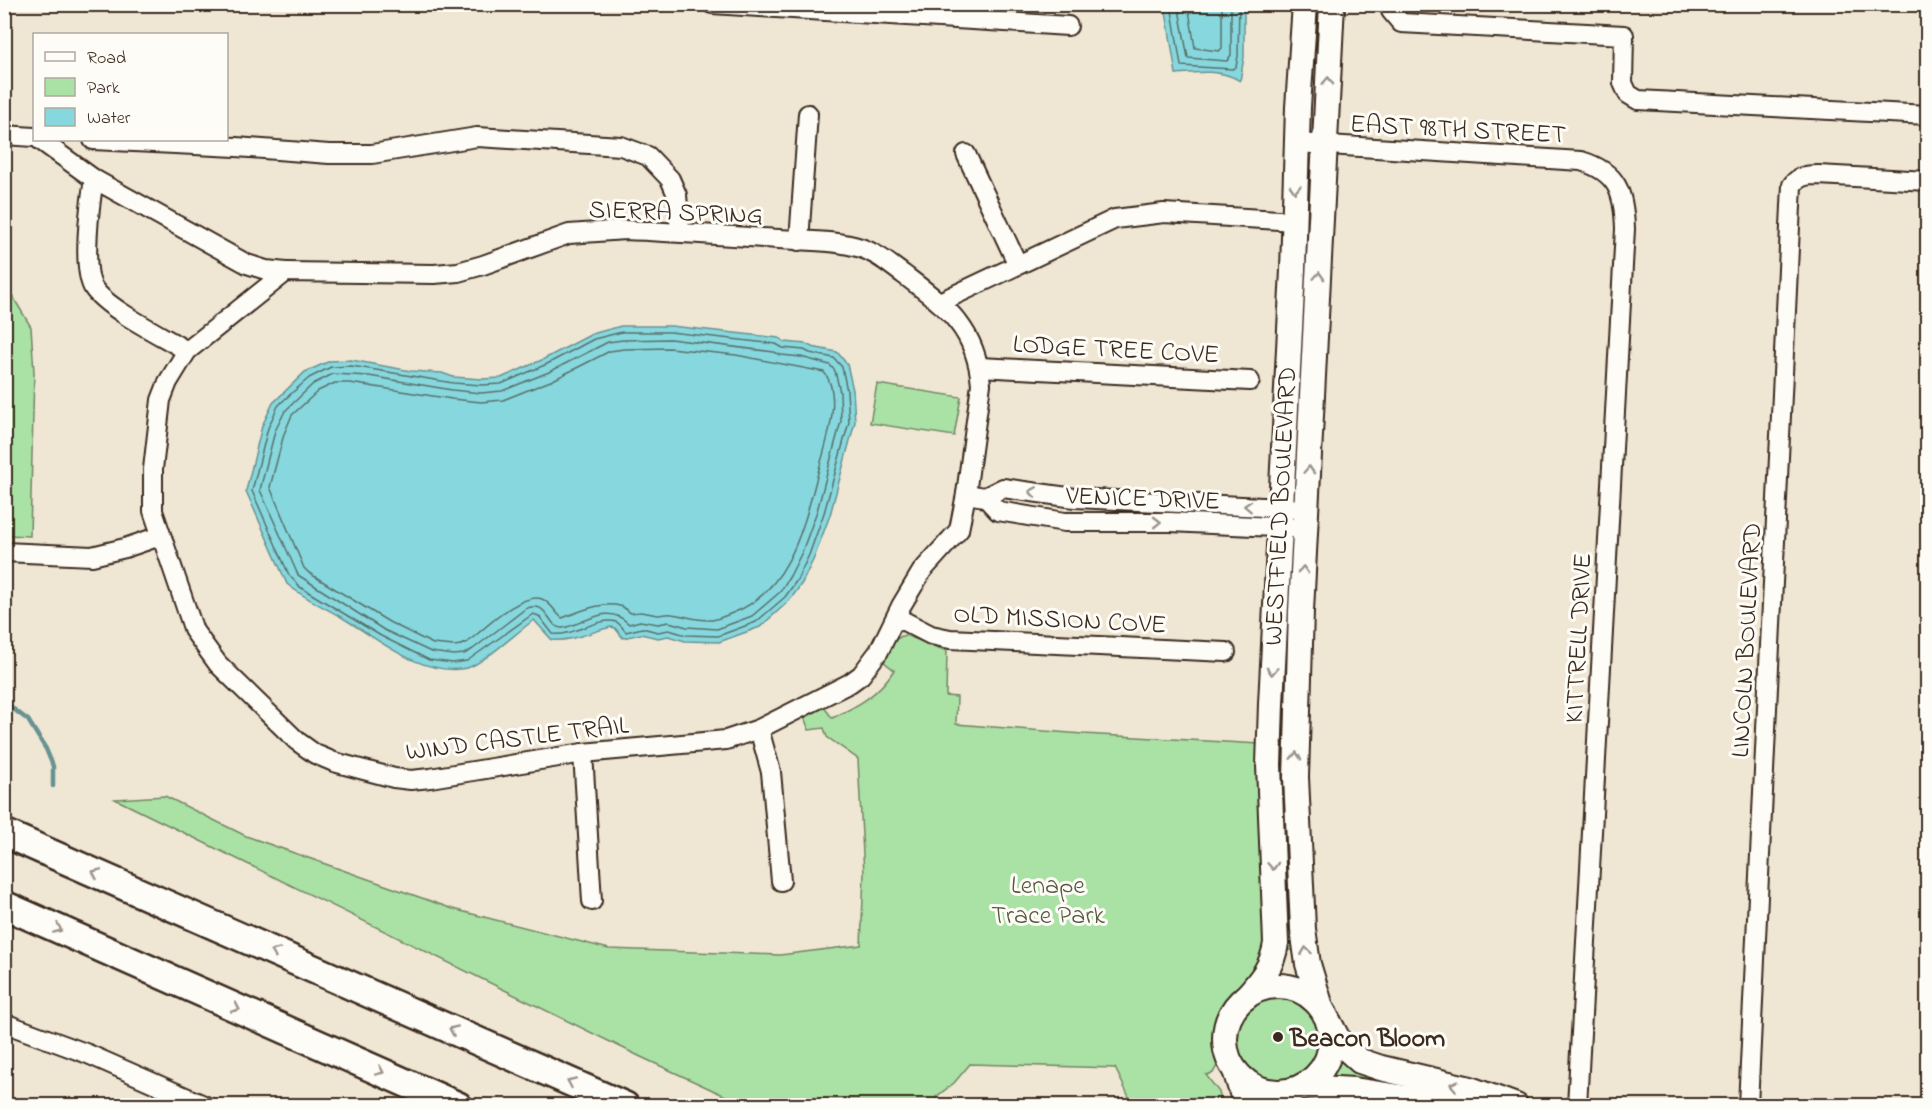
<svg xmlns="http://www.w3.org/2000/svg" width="1932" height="1110" font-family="'Indie Flower',sans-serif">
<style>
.green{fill:#aae1a5;stroke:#728662;stroke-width:1.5}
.water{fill:#86d8de;stroke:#689291;stroke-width:1.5}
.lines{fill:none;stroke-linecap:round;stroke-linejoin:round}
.shore{stroke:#59706b;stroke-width:1.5}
.stream{stroke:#689291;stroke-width:4.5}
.minor-casing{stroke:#3b2a1e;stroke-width:22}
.major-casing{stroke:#3b2a1e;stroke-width:28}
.highway-casing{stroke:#3b2a1e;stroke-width:32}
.minor{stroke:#fdfcf7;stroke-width:18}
.major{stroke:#fdfcf7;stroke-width:24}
.highway{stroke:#fdfcf7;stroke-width:27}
.oneway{stroke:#9c938a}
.poi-dot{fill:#3b2a1e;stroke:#fdfcf7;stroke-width:2}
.labels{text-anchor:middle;stroke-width:6;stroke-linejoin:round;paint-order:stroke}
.street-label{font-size:26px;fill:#3b2a1e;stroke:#fdfcf7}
.park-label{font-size:26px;fill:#575840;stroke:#fdfcf7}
.poi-label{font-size:26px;font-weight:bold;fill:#3b2a1e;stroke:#fdfcf7;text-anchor:start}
</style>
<rect width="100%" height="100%" fill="#efe6d4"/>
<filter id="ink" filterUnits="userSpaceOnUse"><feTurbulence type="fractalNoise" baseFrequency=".0167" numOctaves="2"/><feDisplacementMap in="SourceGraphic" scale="12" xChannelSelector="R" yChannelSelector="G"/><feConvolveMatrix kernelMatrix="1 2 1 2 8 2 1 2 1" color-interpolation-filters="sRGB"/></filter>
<g filter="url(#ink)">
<g class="green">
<path d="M5 274 7 287 31 327 34 372 30 536 5 535Z"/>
<path d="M877 384 961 397 954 436 870 423Z"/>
<path d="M1285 619 1290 681 1297 950H1283L1276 792Z"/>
<path d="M905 635 947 651 946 696 957 697 956 724 1083 734 1260 744 1268 949 1224 1009 1216 1037 1220 1060 1213 1073 1206 1075 1219 1092 1222 1105H1133L1115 1068 970 1064 954 1083 936 1097 935 1105H745L641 1057 115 799 165 796 246 836 453 909 609 949 780 955 861 945 864 874 858 759 827 737 824 728 809 730 804 717 824 707 832 718C858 706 878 695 894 670L884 662C885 651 893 638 905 635Z"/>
<circle cx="1278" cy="1038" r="41"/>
<path d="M1337 1054 1467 1095 1326 1077 1333 1066Z"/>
</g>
<g class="water">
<path d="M1165 5H1244V57L1240 81C1222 69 1197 72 1176 74Z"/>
<path d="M621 326H671L779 338 785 342 806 344 812 347 837 352 847 364 853 390 855 422 830 515 814 558 802 583 790 600 760 627 719 642 685 641 668 636 658 638 641 634 623 638 615 628 611 627C591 632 570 642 552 640L534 620C518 631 483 664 467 668 423 677 380 641 346 620 326 608 305 599 287 584L246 491 262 426 273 403 305 372 330 361 351 360 411 371 442 373 453 377 482 379 501 378 544 359 592 334Z"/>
</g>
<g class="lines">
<g class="shore">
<path d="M1171 4 1181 66 1233 69 1236 67 1238 56 1239 4"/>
<path d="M1178 4 1188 58 1227 61 1231 55V4"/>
<path d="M1188 4 1195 48 1219 51 1222 48V4"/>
<path d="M622 332H670L776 344 783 348 804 350 810 353 834 358 842 367 847 391 849 422 824 513 809 555 797 580 785 597 756 622 718 636 686 635 669 630 658 632 642 628 626 632C623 629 620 623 616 622 601 616 572 637 553 634L539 616 533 614 467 661 453 663 429 660 381 636 300 587 289 575 252 491 268 428 278 406 284 400 309 378 331 367 351 366 370 369 453 383 482 385 501 384 547 364 594 339Z"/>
<path d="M670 339 774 352 781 355 801 357 830 365 835 371 840 392 841 421 817 511 802 552 790 576 780 592 752 616 717 629 687 627 669 622 658 624 640 621 629 624C608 602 587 623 563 628 548 630 549 598 525 609L473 649 464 654 454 655 431 652 384 630 298 575 260 490 275 431 285 411 313 384 333 374 369 376 452 390 481 393 502 391 549 372 608 342 623 340Z"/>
<path d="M669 348 736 355 824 372C843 395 826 444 819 469 804 525 790 593 730 614 724 616 718 619 712 620 698 621 686 616 672 614 667 613 663 615 658 615 652 615 647 612 640 612 639 612 633 613 631 613 627 611 625 607 620 606 602 601 579 612 562 618 555 612 551 603 542 599 522 591 484 629 468 642L461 645 454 646 433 644 389 622 309 573 304 568 270 487 284 434 292 415 318 391 335 383H350L452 399 481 402 503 400 553 380 610 351 624 349Z"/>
</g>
<path class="stream" d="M4 702 28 720 46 749 53 766V786"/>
<defs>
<g id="minor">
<path d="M712 4 1068 26"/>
<path d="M1391 4V11L1401 23 1624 35 1623 83 1628 94 1638 100 1928 115"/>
<path d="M4 135 34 137"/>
<path d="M40 140 94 179 247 264 266 270 286 272"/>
<path d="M93 140 236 147 329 154H372L477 137 621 146 648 156 670 179 677 195 680 232"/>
<path d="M1297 143 1581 161C1618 172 1624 193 1625 229L1577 1106"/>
<path d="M966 154 1017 263"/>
<path d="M94 179C90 203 81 270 94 289 109 310 163 336 187 351"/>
<path d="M625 230C676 232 728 236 779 239 805 241 836 240 861 248 877 253 889 264 903 274 945 306 976 327 981 384L966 494 959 530 922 571 901 606 879 651 861 675 850 683 759 729 726 740 583 753 430 778 411 780 394 778 334 762 315 754 297 741 218 664 194 631 153 511V469L161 400 168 382 187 351 286 272 434 274 458 272 483 265 569 234Z"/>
<path d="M799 241 808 114"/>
<path d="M940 302 1115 219 1164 213 1294 221"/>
<path d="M979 367 1250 381"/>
<path d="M966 494 985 497 998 511 1065 522H1170L1293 528"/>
<path d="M985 497 1003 488 1075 498 1306 509"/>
<path d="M4 552 92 556 125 548 160 536"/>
<path d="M896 617 931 635 950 639 1226 652"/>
<path d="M759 729 771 772 781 881"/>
<path d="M583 753 592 901"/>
<path d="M4 1023 88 1054 206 1106"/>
<path d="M1748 1106 1792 185C1799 176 1806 175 1818 175L1928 181"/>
</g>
<g id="major">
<circle cx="1278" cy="1039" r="53"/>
<path d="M1246 997C1261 980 1273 966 1276 943L1269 765 1271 704 1293 270 1298 107 1305 4"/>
<path d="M1321 1007 1308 964 1303 929 1296 777 1301 611 1332 4"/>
<path d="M1329 1022 1340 1043 1360 1061 1381 1068 1470 1089 1516 1106"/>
<path d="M1235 1070 1246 1106"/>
<path d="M1301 1087 1354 1090 1459 1106"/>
</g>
<g id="highway">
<path d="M4 833 625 1106"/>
<path d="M4 905 458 1106"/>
</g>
</defs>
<use href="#minor" class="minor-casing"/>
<use href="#major" class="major-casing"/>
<use href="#highway" class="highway-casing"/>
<use href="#minor" class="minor"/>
<use href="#major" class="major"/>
<use href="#highway" class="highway"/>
</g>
<defs><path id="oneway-chevron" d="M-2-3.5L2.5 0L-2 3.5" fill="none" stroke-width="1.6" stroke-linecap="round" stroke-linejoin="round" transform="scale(1.5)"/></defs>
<g class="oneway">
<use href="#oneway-chevron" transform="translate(1328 81) rotate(-87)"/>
<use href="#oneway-chevron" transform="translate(1295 189) rotate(92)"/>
<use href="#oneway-chevron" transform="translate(1319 276) rotate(-87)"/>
<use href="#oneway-chevron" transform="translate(1309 470) rotate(-87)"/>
<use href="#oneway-chevron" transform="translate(1033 492) rotate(-171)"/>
<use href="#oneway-chevron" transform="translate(1248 506) rotate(-177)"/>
<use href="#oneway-chevron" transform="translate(1157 522) rotate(-1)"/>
<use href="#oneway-chevron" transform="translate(1303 570) rotate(-87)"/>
<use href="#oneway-chevron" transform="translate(1272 671) rotate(93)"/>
<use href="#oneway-chevron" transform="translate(1296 756) rotate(-88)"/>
<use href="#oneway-chevron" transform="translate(1273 866) rotate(87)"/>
<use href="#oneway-chevron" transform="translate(96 873) rotate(-156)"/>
<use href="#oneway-chevron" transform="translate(58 929) rotate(24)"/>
<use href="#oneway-chevron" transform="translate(1306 951) rotate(-98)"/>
<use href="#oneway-chevron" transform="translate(275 952) rotate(-156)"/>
<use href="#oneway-chevron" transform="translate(236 1008) rotate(24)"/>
<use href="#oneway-chevron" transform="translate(453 1030) rotate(-156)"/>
<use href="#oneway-chevron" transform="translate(380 1071) rotate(24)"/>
<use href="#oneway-chevron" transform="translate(571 1082) rotate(-156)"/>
<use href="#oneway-chevron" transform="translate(1454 1085) rotate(-167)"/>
</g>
</g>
<circle class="poi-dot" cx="1278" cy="1037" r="6"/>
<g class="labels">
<g class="street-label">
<text transform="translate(1458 128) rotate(3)" y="9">EAST 98TH STREET</text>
<text transform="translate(676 211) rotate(2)" y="9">SIERRA SPRING</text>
<text transform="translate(1116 348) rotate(3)" y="9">LODGE TREE COVE</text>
<text transform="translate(1143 497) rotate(2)" y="9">VENICE DRIVE</text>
<text transform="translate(1279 506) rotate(-87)" y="9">WESTFIELD BOULEVARD</text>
<text transform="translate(1060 618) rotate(3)" y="9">OLD MISSION COVE</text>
<text transform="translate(1577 638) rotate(-87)" y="9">KITTRELL DRIVE</text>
<text transform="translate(1745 640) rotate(-87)" y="9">LINCOLN BOULEVARD</text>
<text transform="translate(517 737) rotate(-7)" y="9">WIND CASTLE TRAIL</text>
</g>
<g class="park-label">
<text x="1048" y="893">Lenape<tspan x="1048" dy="30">Trace Park</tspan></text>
</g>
<g class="poi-label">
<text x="1290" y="1046">Beacon Bloom</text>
</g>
</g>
<rect width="1932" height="1110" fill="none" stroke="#fdfcf7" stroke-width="24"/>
<rect x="12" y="12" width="1908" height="1086" fill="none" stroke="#3b2a1e" stroke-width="2" filter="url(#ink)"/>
<rect x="33" y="33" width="195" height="108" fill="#fdfcf7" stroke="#afa8a0" stroke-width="1.5"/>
<rect x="45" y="52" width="30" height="9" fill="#fdfcf7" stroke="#afa8a0" stroke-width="1.5"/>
<text x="87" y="63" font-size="18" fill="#3b2a1e">Road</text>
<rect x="45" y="78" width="30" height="18" fill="#aae1a5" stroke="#afa8a0" stroke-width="1.5"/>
<text x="87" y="93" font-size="18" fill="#3b2a1e">Park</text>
<rect x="45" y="108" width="30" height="18" fill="#86d8de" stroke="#afa8a0" stroke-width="1.5"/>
<text x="87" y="123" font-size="18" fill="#3b2a1e">Water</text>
</svg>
